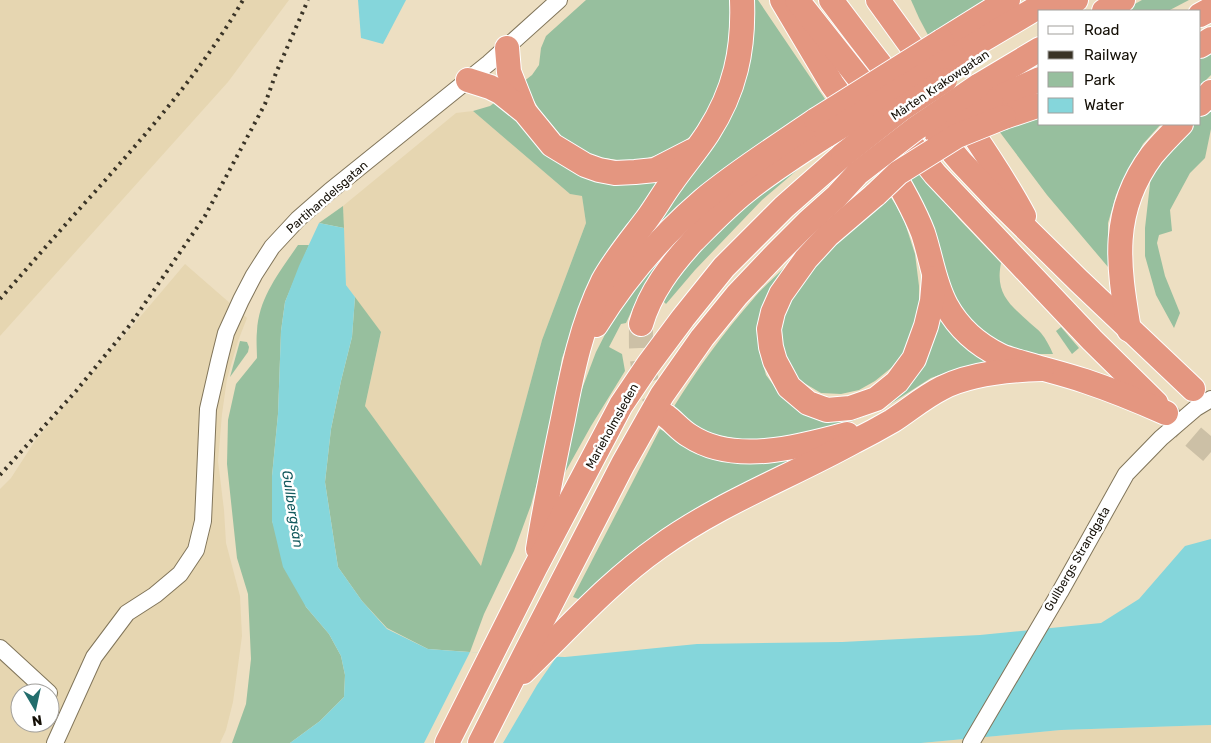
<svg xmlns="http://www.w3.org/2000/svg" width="1211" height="743" font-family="Rubik,sans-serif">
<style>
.built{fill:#e6d6b1;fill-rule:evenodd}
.green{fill:#97bf9e}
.water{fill:#85d6db}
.pier{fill:#eddfc2}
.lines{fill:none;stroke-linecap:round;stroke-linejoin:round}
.highway-tunnel{stroke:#ccc0a6;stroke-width:24;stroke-dasharray:24 12;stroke-linecap:butt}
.minor-casing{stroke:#81755a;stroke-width:18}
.highway-casing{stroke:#fff;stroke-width:26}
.minor{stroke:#fff;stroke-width:16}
.highway{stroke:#e49680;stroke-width:24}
.rail{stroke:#393326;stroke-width:4;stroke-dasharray:2.5 5;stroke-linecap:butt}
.highway-bridge-casing{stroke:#fff;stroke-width:26;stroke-linecap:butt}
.highway-bridge{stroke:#e49680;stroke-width:24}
.labels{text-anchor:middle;stroke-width:5;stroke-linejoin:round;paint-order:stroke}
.street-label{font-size:12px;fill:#140f06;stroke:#fff}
.water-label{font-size:14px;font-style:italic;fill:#145a5e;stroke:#fff}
</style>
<rect width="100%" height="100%" fill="#eddfc2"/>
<g class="built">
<path d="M0 0H289L228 82 0 336Z"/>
<path d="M473 111 570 194 582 196 586 223 542 340 481 567 365 406 381 333 346 285 343 206 456 113Z"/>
<path d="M185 264 247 318 238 341 227 379 222 414 218 461 224 510 226 543 240 596 242 636 233 702 226 730 220 743H0V489L11 478 35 441ZM20 693H50V723H20Z"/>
<path d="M1211 725V743H921L1061 730Z"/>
</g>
<g class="green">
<path d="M586 0H729L730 9V33L726 73 710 109 691 136 671 151 641 160 624 161 598 157 580 151 562 137 539 109 523 82 532 75 539 65 541 48 546 36Z"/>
<path d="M751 0H758L827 102 642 244 721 129Z"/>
<path d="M911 0H987L978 7 928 35 919 18Z"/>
<path d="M1142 0H1189L1168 11H1122Z"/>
<path d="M1211 49V75L1200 86V54Z"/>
<path d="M498 100 538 145 617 182H658L609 252 582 304 562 358 547 446 531 505 514 551 484 614 470 652 428 649 387 628 362 601 338 567 325 482 331 429 341 381 352 337 355 297 381 332 365 406 481 566 542 340 586 223 582 196 570 194 473 111 490 106Z"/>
<path d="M1211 102V129L1205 158 1190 173 1170 210 1172 231 1159 235 1157 243 1165 276 1180 313 1174 328 1156 295 1145 256V228L1151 175 1192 124H1200V115Z"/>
<path d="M1040 114V124H1161L1143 144 1116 195 1108 223V267L1047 195 999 131Z"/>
<path d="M800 162 803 165 762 200 695 270 666 304 662 300 698 248 740 209Z"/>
<path d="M919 174 934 189 959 219 1001 263C995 293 1009 304 1030 323 1033 326 1038 329 1041 333 1046 339 1050 347 1053 354H1028L1013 349 977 329 953 296 909 181Z"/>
<path d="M726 194 638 297 626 323 621 324 609 347 622 354 625 371 591 426 558 485 579 397 596 352 613 319 659 255Z"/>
<path d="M890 196 896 205 905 223 915 254 919 286V309L914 332 904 352 891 368 875 381 859 390 841 394 821 393 799 380 785 361 778 339 780 316 793 292 825 253Z"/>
<path d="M343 206 344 228 319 223Z"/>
<path d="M298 245H309L285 302 281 331 278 414 272 476V521L306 607 329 634 341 656 345 675 344 697 320 721 290 743H232L246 704 251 659 248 594 237 558 227 464 228 420 236 384 257 358C257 350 256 340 257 331 259 297 279 273 298 245Z"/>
<path d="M784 268 790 270 760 328 759 350 766 375 780 394 878 405 937 305 950 330 962 344 997 365H985L959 368 931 378 881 410 852 421 823 430 786 437 749 441 706 433 673 408C697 369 724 332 754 298 763 287 774 278 784 268Z"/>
<path d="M1061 327 1079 348 1072 354 1056 331Z"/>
<path d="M240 341 247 342 249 347 248 352 230 377Z"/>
<path d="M660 429 713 459 744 461 807 454 581 600 573 597Z"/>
</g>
<g class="water">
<path d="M358 0H406L383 44 361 38Z"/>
<path d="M319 223 344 228 346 285 355 297 352 337 341 381 331 429 325 482 338 567 362 601 387 629 428 649 509 655 565 657 697 644 842 642 980 635 1101 623 1139 599 1185 546 1211 539V725L1061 730 921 743H290L320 721 344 697 345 675 341 656 329 634 306 607 283 567 272 521V476L278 414 281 331 285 302 299 266Z"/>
</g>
<path class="pier" d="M470 652 557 656 537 685 503 743H424Z"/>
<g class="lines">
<g class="highway-tunnel">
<path d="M641 324C641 339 640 355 644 371 647 386 657 403 666 416"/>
<path d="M1166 413 1211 452"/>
</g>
<defs>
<g id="minor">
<path d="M0 648 49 693"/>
<path d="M55 743 94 657 127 613 155 595 180 574 196 550 203 521 208 409 219 361 226 333 241 300 254 275 272 247 298 219 330 191 489 63 559 0"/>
<path d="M971 743 1060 592 1126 474 1161 438 1196 408 1211 399"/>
</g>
<g id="highway">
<path d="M782 0 832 84 857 119"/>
<path d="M797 0 935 174 1092 340 1156 403"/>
<path d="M831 0 859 37 900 90"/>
<path d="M878 0 930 72"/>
<path d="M1056 11 1076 0"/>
<path d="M1104 11 1123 0"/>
<path d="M1200 15 1211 9"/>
<path d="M942 41 1008 0"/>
<path d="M1200 46 1211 39"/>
<path d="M507 48 509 72 524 110"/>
<path d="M954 57 1050 0"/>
<path d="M468 80 490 87 500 92 525 112 552 145 585 165 599 170 615 173 635 172 655 170 692 151"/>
<path d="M978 86 1040 49"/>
<path d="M991 101 1040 79"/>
<path d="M1200 104 1211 92"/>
<path d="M959 113C982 147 1005 180 1024 216"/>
<path d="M1004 117 1040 105"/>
<path d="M933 129 961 162 999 202 1078 280 1193 389"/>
<path d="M884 159C899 183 913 207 923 233 931 257 934 283 946 305 958 327 978 345 1001 356 1008 359 1016 361 1023 363 1043 369 1064 374 1085 381 1112 390 1139 401 1166 413"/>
<path d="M876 194 828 235 806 259 781 294 773 312 769 329 771 347 775 361 789 387 808 403 827 410 850 408 876 399 897 382 914 359 926 326 932 301 934 278"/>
<path d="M641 324C650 292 671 265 693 241 710 224 727 206 746 191 771 171 799 153 827 135"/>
<path d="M596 325C625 278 661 236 703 200 738 171 778 146 816 120"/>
<path d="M1129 330C1118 264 1110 212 1152 155 1161 144 1171 134 1181 124"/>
<path d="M666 416C674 422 681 431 690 436 734 465 800 447 847 434"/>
<path d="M538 549C545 505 554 462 563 419 572 372 582 324 603 281 615 259 632 239 647 219 656 207 663 194 672 182 684 165 697 150 708 133 735 91 744 50 742 0"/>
<path d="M523 672C568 629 608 583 659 547 720 503 790 477 855 441 867 435 880 428 892 421 909 410 924 397 942 388 971 373 1011 370 1042 369"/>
<path d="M447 743 535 568 621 405 648 365 683 318 724 267 784 207 843 155"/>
<path d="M480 743 525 654 623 464 662 395 702 338 737 295 776 254 808 222 836 197 858 173"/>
</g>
</defs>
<use href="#minor" class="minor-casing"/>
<use href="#highway" class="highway-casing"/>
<use href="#minor" class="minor"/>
<use href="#highway" class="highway"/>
<g class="rail">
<path d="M0 299C31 264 61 229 93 194 147 133 202 71 243 0"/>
<path d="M0 475 76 391 130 325 205 216 265 104 276 73 308 0"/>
</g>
<defs>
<g id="highway-bridge">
<path d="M816 120 942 41"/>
<path d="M936 131 991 101"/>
<path d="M827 135 954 57"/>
<path d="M843 155 900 110 945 80"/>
<path d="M858 173 915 129 978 86"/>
<path d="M876 194 898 173 957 136 1004 117"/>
</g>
</defs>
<use href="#highway-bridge" class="highway-bridge-casing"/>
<use href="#highway-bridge" class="highway-bridge"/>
</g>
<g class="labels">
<g class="street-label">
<text transform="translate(940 85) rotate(-34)" y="4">Mårten Krakowgatan</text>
<text transform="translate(327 197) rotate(-41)" y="4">Partihandelsgatan</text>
<text transform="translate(612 426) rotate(-61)" y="4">Marieholmsleden</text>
<text transform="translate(1077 559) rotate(-60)" y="4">Gullbergs Strandgata</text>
</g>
<g class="water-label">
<text transform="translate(293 509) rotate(81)" y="5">Gullbergsån</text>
</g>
</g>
<rect x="1038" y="10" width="162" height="115" fill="#ffffff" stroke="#a19f9b"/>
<rect x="1048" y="26" width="25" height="8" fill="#ffffff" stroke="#a19f9b"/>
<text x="1084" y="35" font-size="15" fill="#140f06">Road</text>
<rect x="1048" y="51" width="25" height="8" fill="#393326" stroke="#a19f9b"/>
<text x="1084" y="60" font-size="15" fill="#140f06">Railway</text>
<rect x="1048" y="72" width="25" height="15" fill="#97bf9e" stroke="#a19f9b"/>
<text x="1084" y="85" font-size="15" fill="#140f06">Park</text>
<rect x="1048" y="98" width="25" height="15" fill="#85d6db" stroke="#a19f9b"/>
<text x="1084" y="110" font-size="15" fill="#140f06">Water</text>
<g transform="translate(35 708) rotate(171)"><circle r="24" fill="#ffffff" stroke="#a19f9b"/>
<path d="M0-4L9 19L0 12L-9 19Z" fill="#226d6c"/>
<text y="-8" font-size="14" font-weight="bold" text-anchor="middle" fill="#140f06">N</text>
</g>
</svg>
